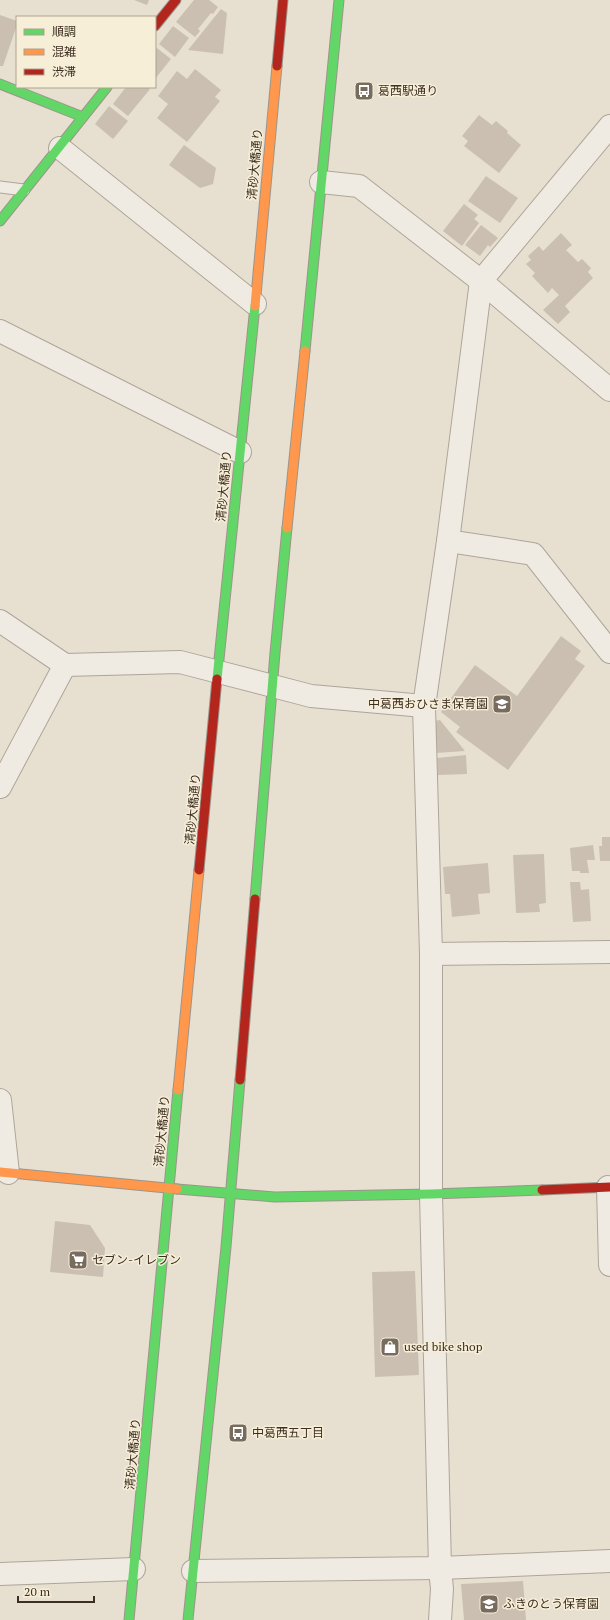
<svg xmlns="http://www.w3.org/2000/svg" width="610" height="1620" font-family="'PT Serif','Noto Sans JP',serif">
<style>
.building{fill:#cbbfb2}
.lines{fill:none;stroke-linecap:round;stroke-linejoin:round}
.lane-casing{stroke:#ada599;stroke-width:13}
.street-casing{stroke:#ada599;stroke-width:24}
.fast-casing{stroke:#9c958a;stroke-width:11}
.slow-casing{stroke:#9c958a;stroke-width:11}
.jam-casing{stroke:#9c958a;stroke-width:11}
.lane{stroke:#efebe3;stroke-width:11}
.street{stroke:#efebe3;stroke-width:22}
.fast{stroke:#63d668;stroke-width:9}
.slow{stroke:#ff974d;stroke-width:9}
.jam{stroke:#b3261e;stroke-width:9}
.labels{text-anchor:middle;stroke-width:3;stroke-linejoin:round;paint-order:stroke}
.poi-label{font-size:12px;fill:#3d2e20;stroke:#f7eed8;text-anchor:start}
.street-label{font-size:12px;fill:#3d2e20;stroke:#f7eed8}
</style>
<rect width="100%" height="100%" fill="#e7e0d1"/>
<g class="building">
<path d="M134 0H149L147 5Z"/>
<path d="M194 0H209L218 7 213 14 211 13 198 29 200 31 195 37 176 22Z"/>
<path d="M221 9 227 13 223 54 188 50Z"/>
<path d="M0 15 17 21V25L3 66H0Z"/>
<path d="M173 26 189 38 175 57 159 44Z"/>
<path d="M157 48 171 59 155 79V51Z"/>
<path d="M195 69 221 90 215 97 220 101 187 142 157 118 168 104 158 96 177 71 187 79Z"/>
<path d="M126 87H147L150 89 128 116 113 104Z"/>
<path d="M109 106 128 121 113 139 95 124Z"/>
<path d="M479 115 492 125 496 121 508 131 507 133 521 145 499 173 464 146 468 141 462 136Z"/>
<path d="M184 145 216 168 213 184 200 188 169 165Z"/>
<path d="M486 176 518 198 500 223 468 201Z"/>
<path d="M464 204 478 215 474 219 479 223 462 246 443 231Z"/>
<path d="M481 225 498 238 490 247 488 245 480 256 465 245Z"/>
<path d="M561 233 572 245 566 250 578 262 582 259 591 268 588 272 593 278 565 306 570 312 558 324 543 310 559 295 552 288 548 293 532 276 535 273 526 264 531 260 528 256 539 246 543 251Z"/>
<path d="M561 636 581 651 575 659 585 666 508 770 456 732 460 727 441 712 475 665 517 696Z"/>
<path d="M440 720 465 751 436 753 434 721Z"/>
<path d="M466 755 467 774 438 775 437 758Z"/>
<path d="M602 837H610V861H600L599 846H602Z"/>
<path d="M593 845 595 860H587L589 873H580V871H572L570 848Z"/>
<path d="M544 854 546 903 539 904 540 912 516 913 513 855Z"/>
<path d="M488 863 490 893 478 894 480 914 452 917 450 894H445L443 867Z"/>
<path d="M570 882H580L581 890 589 889 591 921 573 922Z"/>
<path d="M55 1221 90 1225 105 1248 103 1277 50 1272Z"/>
<path d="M415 1271 419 1375 375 1377 372 1272Z"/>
<path d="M523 1581 526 1620H464L461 1584Z"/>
</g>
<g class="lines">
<defs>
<path id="lane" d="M0 187 24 190"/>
<g id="street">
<path d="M60 148 255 304"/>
<path d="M321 182 359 186 481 281 610 390"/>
<path d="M0 331 240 452"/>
<path d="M448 541 533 554 610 652"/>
<path d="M0 621 65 665 180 662 311 696 424 706"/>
<path d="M0 787 65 665"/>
<path d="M431 954 610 952"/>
<path d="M0 1100 8 1173"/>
<path d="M608 1187 610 1265"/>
<path d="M193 1571 440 1568 610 1561"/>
<path d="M0 1574 134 1569"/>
<path d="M440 1620 442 1589 440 1568 431 1194V954L424 706 448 541 481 281 610 126"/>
</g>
<g id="fast">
<path d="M0 84 83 117"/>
<path d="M0 221 107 87"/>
<path d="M305 351 339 0"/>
<path d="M217 679 255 306"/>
<path d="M255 899 275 653 287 528"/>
<path d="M177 1189 275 1197 431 1194 542 1190"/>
<path d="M129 1620 178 1090"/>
<path d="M188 1620 226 1247 240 1080"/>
</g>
<g id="slow">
<path d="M255 306 277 66"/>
<path d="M287 528 305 351"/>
<path d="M178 1090 199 870"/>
<path d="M0 1172 177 1189"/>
</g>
<g id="jam">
<path d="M155 26 176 0"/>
<path d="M277 66 283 0"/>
<path d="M199 870 217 679"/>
<path d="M240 1080 255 899"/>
<path d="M542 1190 610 1187"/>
</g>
</defs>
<use href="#lane" class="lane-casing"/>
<use href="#street" class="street-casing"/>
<use href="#fast" class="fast-casing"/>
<use href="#slow" class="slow-casing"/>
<use href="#jam" class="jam-casing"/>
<use href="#lane" class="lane"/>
<use href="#street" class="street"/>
<use href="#fast" class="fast"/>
<use href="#slow" class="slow"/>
<use href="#jam" class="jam"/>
</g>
<defs>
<symbol id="bus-square" viewBox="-11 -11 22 22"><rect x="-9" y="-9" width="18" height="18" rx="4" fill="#786c5e" stroke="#f7eed8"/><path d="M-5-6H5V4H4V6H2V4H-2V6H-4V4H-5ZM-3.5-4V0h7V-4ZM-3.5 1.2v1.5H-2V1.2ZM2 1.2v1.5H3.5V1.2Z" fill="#fff"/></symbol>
<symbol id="school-square" viewBox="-11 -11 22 22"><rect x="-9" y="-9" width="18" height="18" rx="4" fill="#786c5e" stroke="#f7eed8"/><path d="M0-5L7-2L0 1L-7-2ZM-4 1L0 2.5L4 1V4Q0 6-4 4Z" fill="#fff"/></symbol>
<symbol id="supermarket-square" viewBox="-11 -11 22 22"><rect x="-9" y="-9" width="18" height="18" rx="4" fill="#786c5e" stroke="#f7eed8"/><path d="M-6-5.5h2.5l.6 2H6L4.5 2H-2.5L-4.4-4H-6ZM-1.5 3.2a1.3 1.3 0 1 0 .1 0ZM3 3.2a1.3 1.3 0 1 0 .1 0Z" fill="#fff"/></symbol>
<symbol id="shop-square" viewBox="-11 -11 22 22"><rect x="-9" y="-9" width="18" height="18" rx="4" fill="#786c5e" stroke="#f7eed8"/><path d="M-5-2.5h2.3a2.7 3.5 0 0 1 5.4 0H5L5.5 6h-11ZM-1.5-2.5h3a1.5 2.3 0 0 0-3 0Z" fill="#fff"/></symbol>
</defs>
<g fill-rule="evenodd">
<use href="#bus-square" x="353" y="80" width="22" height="22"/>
<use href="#school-square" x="491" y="693" width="22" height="22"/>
<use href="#supermarket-square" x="67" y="1249" width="22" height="22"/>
<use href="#shop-square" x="379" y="1336" width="22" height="22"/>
<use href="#bus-square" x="227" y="1422" width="22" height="22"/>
<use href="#school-square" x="478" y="1593" width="22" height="22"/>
</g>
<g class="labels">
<g class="poi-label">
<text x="378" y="95">葛西駅通り</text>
<text x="488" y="708" text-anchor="end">中葛西おひさま保育園</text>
<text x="92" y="1264">セブン-イレブン</text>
<text x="404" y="1351">used bike shop</text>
<text x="252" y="1437">中葛西五丁目</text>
<text x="503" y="1608">ふきのとう保育園</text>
</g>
<g class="street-label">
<text transform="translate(255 164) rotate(-85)" y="4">清砂大橋通り</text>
<text transform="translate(224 486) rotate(-85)" y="4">清砂大橋通り</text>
<text transform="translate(193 809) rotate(-85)" y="4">清砂大橋通り</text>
<text transform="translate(162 1131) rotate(-85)" y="4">清砂大橋通り</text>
<text transform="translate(133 1454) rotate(-85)" y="4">清砂大橋通り</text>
</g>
</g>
<rect x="16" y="16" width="140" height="72" fill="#f7eed8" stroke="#ada18e"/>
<rect x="24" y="29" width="20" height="6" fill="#63d668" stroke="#ada18e"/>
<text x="52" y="36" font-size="12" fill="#3d2e20">順調</text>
<rect x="24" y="49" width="20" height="6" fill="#ff974d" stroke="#ada18e"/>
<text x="52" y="56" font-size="12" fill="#3d2e20">混雑</text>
<rect x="24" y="69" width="20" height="6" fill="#b3261e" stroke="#ada18e"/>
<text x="52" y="76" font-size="12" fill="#3d2e20">渋滞</text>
<path d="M18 1596v6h76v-6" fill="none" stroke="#3d2e20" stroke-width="2"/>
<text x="24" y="1596" font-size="12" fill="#3d2e20" stroke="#f7eed8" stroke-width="3" paint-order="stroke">20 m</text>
</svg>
